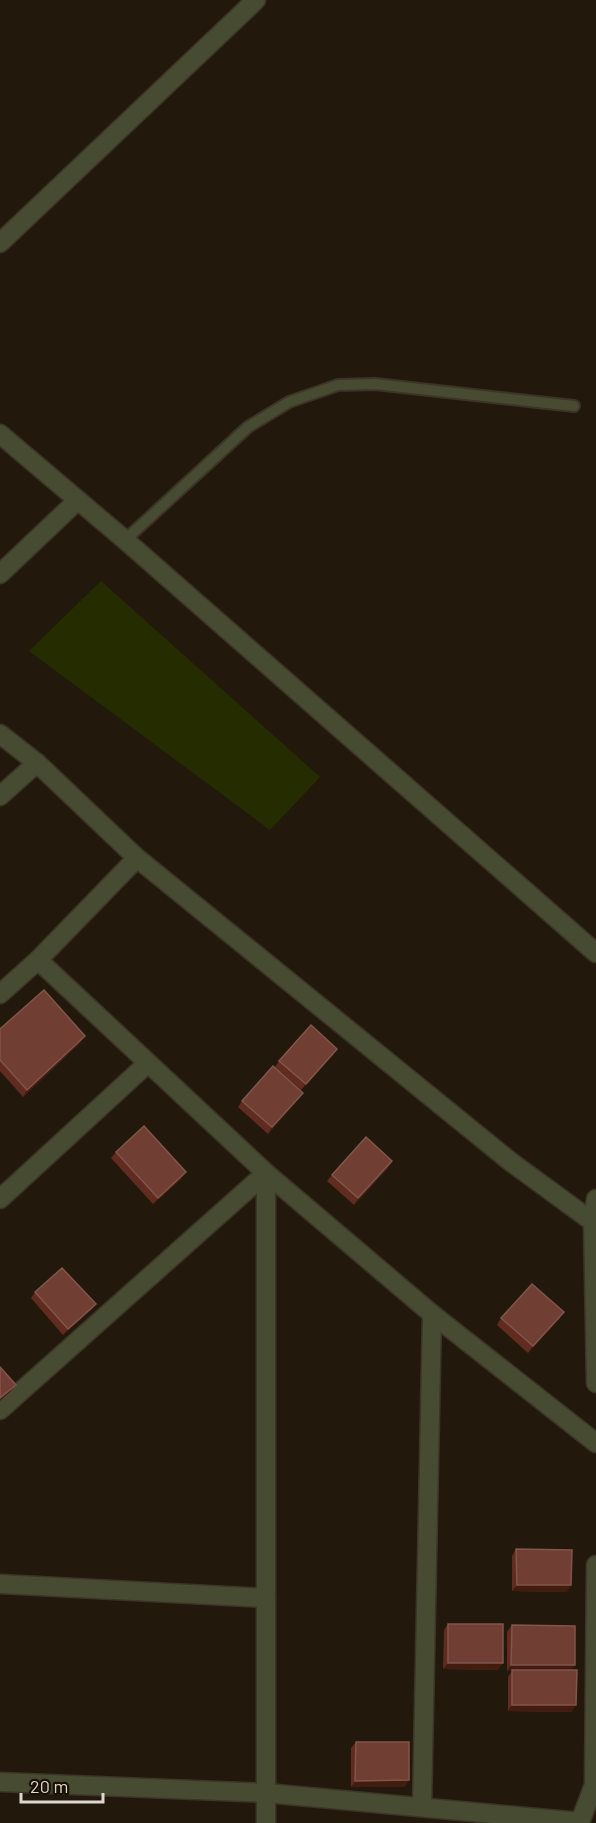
<svg xmlns="http://www.w3.org/2000/svg" width="596" height="1823" font-family="Barlow,sans-serif">
<style>
.green{fill:#252d00}
.lines{fill:none;stroke-linecap:round;stroke-linejoin:round}
.lane-casing{stroke:#3c3427;stroke-width:14}
.street-casing{stroke:#3c3427;stroke-width:21}
.lane{stroke:#474b32;stroke-width:10}
.street{stroke:#474b32;stroke-width:18}
.wall{fill:#622b1f}
.shaded-wall{fill:#431c10}
.building{fill:#703e32;stroke:#81564b;stroke-width:1.5}
</style>
<rect width="100%" height="100%" fill="#22190c"/>
<path class="green" d="M101 581 320 777 270 830 29 651Z"/>
<g class="lines">
<defs>
<path id="lane" d="M125 540 248 427 289 402 338 385 375 384 574 406"/>
<g id="street">
<path d="M0 243 256 0"/>
<path d="M0 434 125 540 596 953"/>
<path d="M0 574 78 500"/>
<path d="M0 734 37 763 137 858 511 1162 593 1222 596 1199"/>
<path d="M0 796 37 763"/>
<path d="M38 960 137 858"/>
<path d="M0 994 38 960 266 1173V1823"/>
<path d="M0 1199 148 1063"/>
<path d="M593 1222 596 1383"/>
<path d="M0 1410 266 1173 432 1314 596 1443"/>
<path d="M0 1584 266 1598"/>
<path d="M0 1782 266 1793 580 1822 594 1785 596 1565"/>
<path d="M422 1807 432 1314"/>
</g>
</defs>
<use href="#lane" class="lane-casing"/>
<use href="#street" class="street-casing"/>
<use href="#lane" class="lane"/>
<use href="#street" class="street"/>
</g>
<g class="wall">
<path d="M0 1029 81 1042 23 1097 0 1071Z"/>
<path d="M333 1055 301 1090 275 1067 279 1061Z"/>
<path d="M303 1093 298 1099 268 1134 238 1107 242 1101Z"/>
<path d="M116 1152 181 1179 153 1204 111 1158Z"/>
<path d="M388 1168 354 1205 327 1181 332 1175Z"/>
<path d="M35 1292 96 1304 91 1310 63 1335 31 1298Z"/>
<path d="M501 1318H560L528 1353 497 1325Z"/>
<path d="M516 1549 567 1592 512 1591V1556Z"/>
<path d="M448 1624 498 1670 443 1669 444 1630Z"/>
<path d="M512 1625 571 1670 572 1712 508 1711V1677L512 1671H507V1632Z"/>
<path d="M356 1742 409 1780 404 1787H351V1748Z"/>
</g>
<g class="shaded-wall">
<path d="M85 1036 81 1042 23 1097 27 1090Z"/>
<path d="M337 1049 333 1055 301 1090 306 1084Z"/>
<path d="M303 1093 298 1099 268 1134 272 1127Z"/>
<path d="M392 1161 388 1168 354 1205 358 1198Z"/>
<path d="M186 1172 181 1179 153 1204 158 1198Z"/>
<path d="M96 1304 91 1310 63 1335 68 1329Z"/>
<path d="M564 1312 560 1318 528 1353 533 1346Z"/>
<path d="M16 1385 11 1391 0 1401V1398Z"/>
<path d="M517 1585H571L567 1592 512 1591Z"/>
<path d="M448 1663H503L498 1670 443 1669Z"/>
<path d="M511 1665H575L570 1672 507 1671Z"/>
<path d="M512 1705H576L572 1712 508 1711Z"/>
<path d="M409 1780 404 1787H351L355 1781Z"/>
</g>
<g class="building">
<path d="M44 990 85 1036 27 1090 0 1060V1029Z"/>
<path d="M311 1025 337 1049 306 1084 279 1061Z"/>
<path d="M273 1066 303 1093 272 1127 242 1101Z"/>
<path d="M144 1126 186 1172 158 1198 116 1152Z"/>
<path d="M366 1137 392 1161 358 1198 332 1175Z"/>
<path d="M62 1268 96 1304 68 1329 35 1292Z"/>
<path d="M532 1284 564 1312 533 1346 501 1318Z"/>
<path d="M0 1367 16 1385 0 1398Z"/>
<path d="M516 1549 572 1550 571 1585H517Z"/>
<rect x="448" y="1624" width="55" height="39"/>
<path d="M512 1625 575 1626V1665H511Z"/>
<path d="M512 1670H577L576 1705H512Z"/>
<path d="M356 1742H409V1780L355 1781Z"/>
</g>
<path d="M21 1793v9h82v-9" fill="none" stroke="#ded8cf" stroke-width="3"/>
<text x="30" y="1793" font-size="18" fill="#ded8cf" stroke="#191004" stroke-width="4.5" paint-order="stroke">20 m</text>
</svg>
